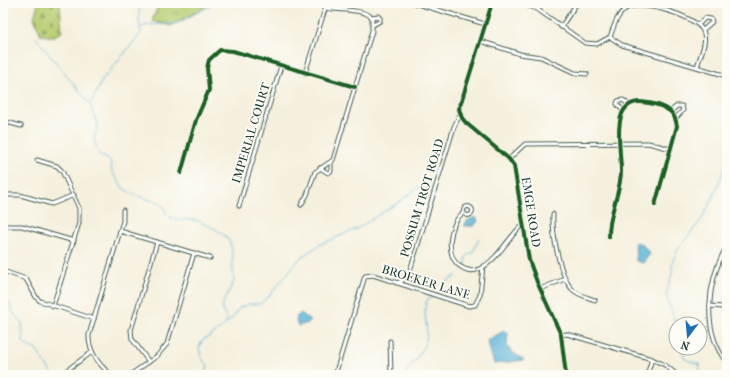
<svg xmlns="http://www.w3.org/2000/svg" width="730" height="378" font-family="'IM FELL French Canon',serif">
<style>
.cemetery{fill:url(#cemetery-stones);stroke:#6b8552}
.park{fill:url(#park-crowns);stroke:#6b8552}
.water{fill:#59b1d6;stroke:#3c7785}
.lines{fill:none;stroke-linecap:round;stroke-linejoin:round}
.stream{stroke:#59b1d6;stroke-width:1}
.street-casing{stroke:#3f584d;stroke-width:5}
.street{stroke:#fff;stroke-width:3}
.cycleway-casing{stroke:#fdfcf7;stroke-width:6}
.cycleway{stroke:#1b5e20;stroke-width:4}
.labels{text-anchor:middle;stroke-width:3.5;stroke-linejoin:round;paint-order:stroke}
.street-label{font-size:12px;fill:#1f3d34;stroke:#fdfcf7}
</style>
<defs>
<pattern id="cemetery-stones" width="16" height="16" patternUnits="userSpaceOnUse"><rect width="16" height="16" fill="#b7cd71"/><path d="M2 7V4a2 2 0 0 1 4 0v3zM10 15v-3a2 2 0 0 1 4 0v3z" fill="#94a85e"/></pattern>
<pattern id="park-crowns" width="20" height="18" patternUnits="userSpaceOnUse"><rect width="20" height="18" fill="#b7cd71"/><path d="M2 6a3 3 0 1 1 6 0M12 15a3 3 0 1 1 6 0" fill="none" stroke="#94a85e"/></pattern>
</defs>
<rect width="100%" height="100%" fill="#fdfcf7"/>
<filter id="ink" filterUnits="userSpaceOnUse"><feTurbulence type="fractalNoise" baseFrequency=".025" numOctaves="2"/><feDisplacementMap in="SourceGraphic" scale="8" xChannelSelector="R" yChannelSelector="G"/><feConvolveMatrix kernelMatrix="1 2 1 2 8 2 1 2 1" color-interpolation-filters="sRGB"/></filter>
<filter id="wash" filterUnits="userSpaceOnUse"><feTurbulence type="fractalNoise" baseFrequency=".012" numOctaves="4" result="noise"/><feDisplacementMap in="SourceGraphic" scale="16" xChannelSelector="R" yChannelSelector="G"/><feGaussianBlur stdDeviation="0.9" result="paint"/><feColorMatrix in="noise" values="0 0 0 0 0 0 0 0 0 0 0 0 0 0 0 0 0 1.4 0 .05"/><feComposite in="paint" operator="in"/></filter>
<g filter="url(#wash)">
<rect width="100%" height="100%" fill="#f5f0dd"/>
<path class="cemetery" d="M38 3H60L62 32 52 37 41 35 34 18Z"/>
<path class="park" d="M159 3H212L171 26 152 21Z"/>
<g class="water">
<path d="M476 217 478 221 474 226H464L468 220Z"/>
<path d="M635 242 642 244 650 254 643 263 636 261Z"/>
<path d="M301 313 310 320 309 323 298 326 296 322 297 316Z"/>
<path d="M504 331 508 332 507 346 511 351 524 360 494 364 487 340Z"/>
</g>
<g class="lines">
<g class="stream">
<path d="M141 27 148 25 178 23 215 3"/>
<path d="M36 38 90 104 98 125 94 138 97 151 101 156 110 160 112 172 123 188 134 195 158 202 164 207C168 225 185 217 198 221 206 224 219 230 225 236 236 245 231 268 234 281L223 303 222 309 227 322"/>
<path d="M91 103 103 79 141 33 139 19 140 3"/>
<path d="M466 264V257L473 252 479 239"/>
<path d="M437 294 444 284 457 275"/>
<path d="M3 295C12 304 12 315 22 323L23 341 26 345 36 350 53 375"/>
<path d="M676 325 666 295 672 274V263L678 249 702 219 713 197 727 162"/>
<path d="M681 348 685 359 700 365 699 375"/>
<path d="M205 375 208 366 201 357 199 348 202 341 222 328 227 322 233 318 239 308 249 304H260L269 296 301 257 321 244 358 228 399 202 420 186"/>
<path d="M404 375C412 363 422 355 426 340 429 327 422 313 427 300L434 296"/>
</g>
</g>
</g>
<g filter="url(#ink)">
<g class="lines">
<defs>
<g id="street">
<path d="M414 3 485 24"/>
<path d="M492 3 459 109 462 118 466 123 509 159 514 166 529 260 537 282 561 335 566 375"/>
<path d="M519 3 537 9 585 43 597 44 610 37 622 45 727 76"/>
<path d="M372 17 378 16 380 18V21L373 25"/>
<path d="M699 24 705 18 711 19 712 22 703 30"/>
<path d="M561 27 577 3"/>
<path d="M610 37C614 26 617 14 627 8 641 0 697 16 703 31 708 41 700 56 697 67"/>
<path d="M480 41 520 54 541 57 575 73 587 74"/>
<path d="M305 73 327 3"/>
<path d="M623 111 617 104 618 101 623 100 629 105"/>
<path d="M671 111 677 106H682L683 110 676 118"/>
<path d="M3 121 21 126"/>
<path d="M3 136 7 122"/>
<path d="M509 159 525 144 648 143 671 149"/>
<path d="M37 160 57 166 62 171 79 208V223L53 306"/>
<path d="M320 168 328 173 331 171V163"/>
<path d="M181 173 196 120 209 90 207 68 209 60 220 50 233 51 355 87"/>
<path d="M3 195H20L52 204 74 195"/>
<path d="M301 205 307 195 315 172 333 160 372 31V17C359 8 341 11 326 8"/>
<path d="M239 206 281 66"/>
<circle cx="468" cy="211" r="4.5"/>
<path d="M463 213C449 223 444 257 461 267 467 271 473 272 479 269 497 261 508 238 522 225"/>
<path d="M553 214C552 232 559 275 572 289 577 295 587 297 595 300"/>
<path d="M3 226H22L74 241"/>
<path d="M120 231 210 258"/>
<path d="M609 237C608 214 621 193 621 171 621 155 615 123 624 110 632 98 646 102 658 105 669 109 675 113 677 126L655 205"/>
<path d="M727 246C707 281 701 330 727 363"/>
<path d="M3 271 26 279 36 297 40 301 94 319"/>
<path d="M397 283 402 281 409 274 454 127 460 114"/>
<path d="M540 289 565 279"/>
<path d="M727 304 723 307 727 310"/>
<path d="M710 306 723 307"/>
<path d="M561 335 567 334 652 359 665 365 677 375"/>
<path d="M390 341 391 375"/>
<path d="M149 362 132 339 131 330 157 242"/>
<path d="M67 370 92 352"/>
<path d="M113 375C100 368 88 350 89 335L123 221V210"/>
<path d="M130 375 157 356 167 344 194 253"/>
<path d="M335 375 365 276 373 275 469 306 475 305 480 295 483 266"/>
<path d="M647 375 652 359"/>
</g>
</defs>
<use href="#street" class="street-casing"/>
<use href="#street" class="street"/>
<defs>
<g id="cycleway">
<path d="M492 3 459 109 462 118 466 123 509 159 514 166 529 260 537 282 561 335 566 375"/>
<path d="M181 173 196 120 209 90 207 68 209 60 220 50 233 51 355 87"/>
<path d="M609 237C608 214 621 193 621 171 621 155 615 123 624 110 632 98 646 102 658 105 669 109 675 113 677 126L655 205"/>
</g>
</defs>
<use href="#cycleway" class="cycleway-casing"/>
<use href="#cycleway" class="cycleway"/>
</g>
</g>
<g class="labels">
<g class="street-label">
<text transform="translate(251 133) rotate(-73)" y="4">IMPERIAL COURT</text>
<text transform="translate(422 198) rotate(-73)" y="4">POSSUM TROT ROAD</text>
<text transform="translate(531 212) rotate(81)" y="4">EMGE ROAD</text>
<text transform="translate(426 282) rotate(17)" y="4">BROEKER LANE</text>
</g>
</g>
<rect width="730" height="378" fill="none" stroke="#fdfcf7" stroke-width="16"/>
<g transform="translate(688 336) rotate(196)"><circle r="19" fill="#fdfcf7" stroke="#a4b0a9"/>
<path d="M0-3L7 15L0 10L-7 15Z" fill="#1f6fb2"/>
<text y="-6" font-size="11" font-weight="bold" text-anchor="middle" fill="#1f3d34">N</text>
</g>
</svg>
